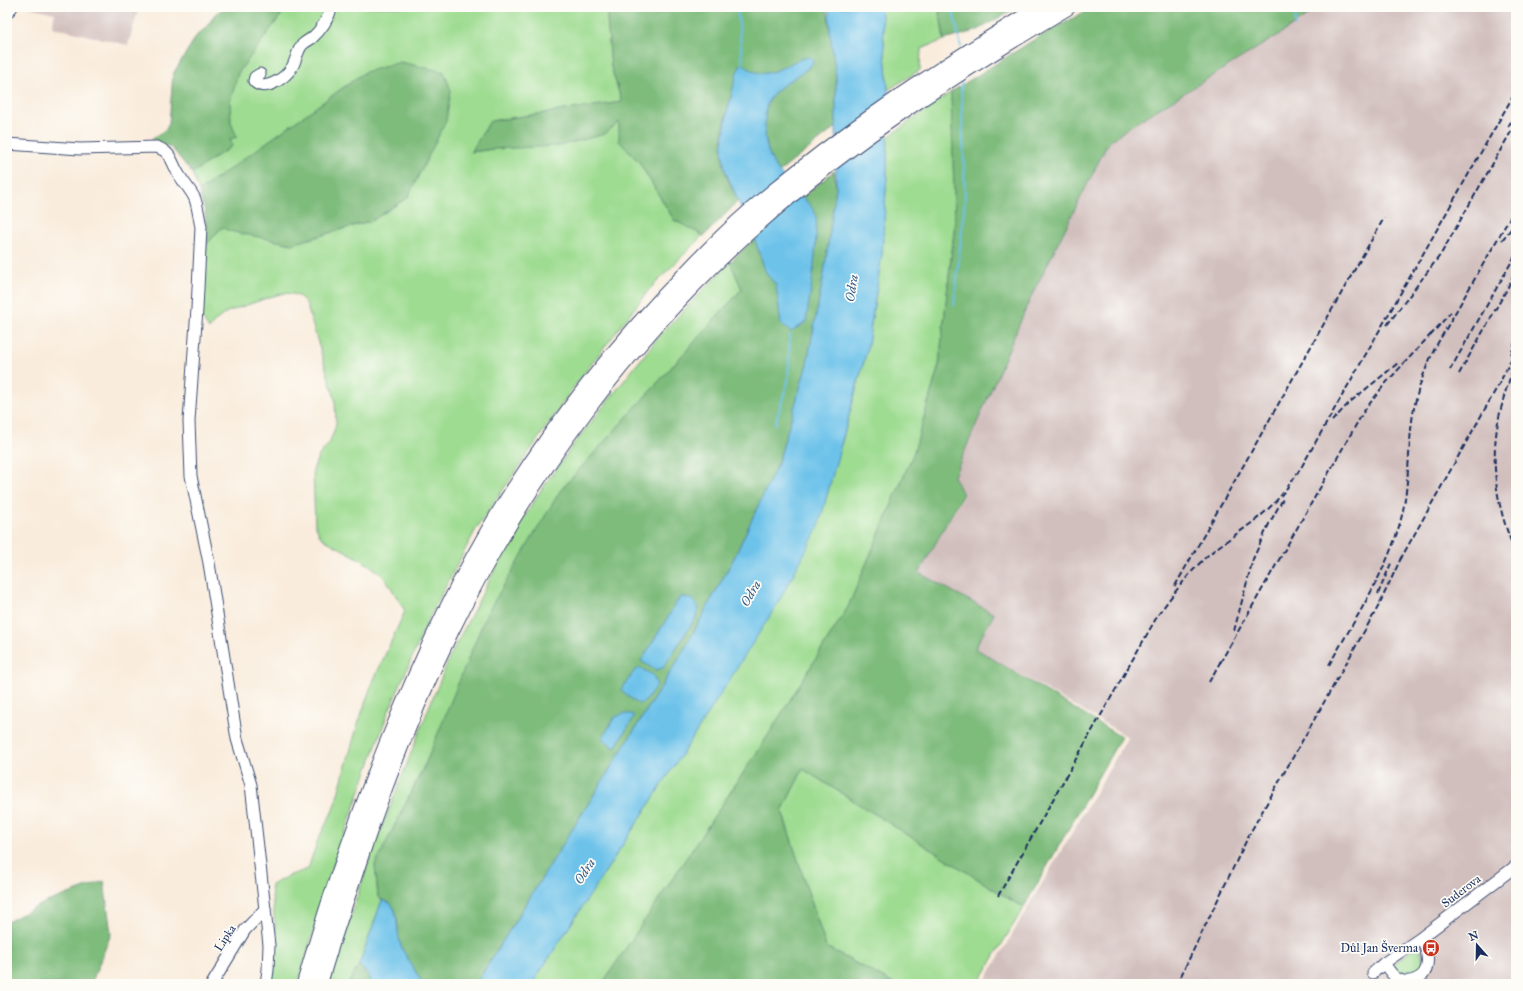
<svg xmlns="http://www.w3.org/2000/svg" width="1523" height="991" font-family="'IM FELL Great Primer',serif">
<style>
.industrial{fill:#d1bfbe}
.green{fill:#9edc91;stroke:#5c8678}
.forest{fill:#7ebc7b;stroke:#4c766c}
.water{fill:#6dc2ea;stroke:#4478a4}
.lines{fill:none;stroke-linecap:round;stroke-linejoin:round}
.stream{stroke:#6dc2ea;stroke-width:2}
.minor-casing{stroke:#3c4b71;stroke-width:13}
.highway-casing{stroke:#3c4b71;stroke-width:18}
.minor{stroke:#fff;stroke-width:11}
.highway{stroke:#fff;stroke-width:16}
.rail{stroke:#1b2f5e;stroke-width:2;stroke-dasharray:6 3;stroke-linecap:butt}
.labels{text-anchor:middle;stroke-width:3.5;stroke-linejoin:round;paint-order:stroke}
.street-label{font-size:12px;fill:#1b2f5e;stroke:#fdfcf7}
.poi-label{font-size:12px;fill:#1b2f5e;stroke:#fdfcf7;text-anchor:end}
.water-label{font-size:13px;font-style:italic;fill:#345b88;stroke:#fdfcf7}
</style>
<rect width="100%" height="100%" fill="#fdfcf7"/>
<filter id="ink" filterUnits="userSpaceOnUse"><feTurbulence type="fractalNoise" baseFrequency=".025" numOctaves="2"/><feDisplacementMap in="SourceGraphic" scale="8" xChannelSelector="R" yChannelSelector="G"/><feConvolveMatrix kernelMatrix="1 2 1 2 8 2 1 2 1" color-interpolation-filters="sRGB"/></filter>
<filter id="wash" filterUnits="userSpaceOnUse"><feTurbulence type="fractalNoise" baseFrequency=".012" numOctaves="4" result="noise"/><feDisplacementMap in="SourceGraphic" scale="16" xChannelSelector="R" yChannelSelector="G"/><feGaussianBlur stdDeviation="0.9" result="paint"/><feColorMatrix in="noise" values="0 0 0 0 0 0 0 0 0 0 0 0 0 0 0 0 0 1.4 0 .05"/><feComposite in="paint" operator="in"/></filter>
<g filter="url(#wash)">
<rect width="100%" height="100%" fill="#f9ecdc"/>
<g class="industrial">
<path d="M28 7H139L128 45 52 27 55 13Z"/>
<path d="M1320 7H1516V984H983L1128 737 975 648 919 573 962 498 964 494 954 476 1031 297 1108 143 1129 127 1280 34Z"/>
</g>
<g class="green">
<path d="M287 7H609L607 17 611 67 622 102 490 121 472 152 493 149 619 122 620 141 639 162 674 220 704 236H702L648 291 576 384 476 529 430 616 387 715 332 869 298 984H272L276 937 271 885 288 876 308 869 317 842 333 810 337 797 357 727 371 686 405 611C399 601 393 591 387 581 376 565 342 550 325 540L320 536 315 525 313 470 318 457 329 443 333 434 336 425 335 399 306 303 299 296 293 294 284 293 270 297 227 312 215 321 209 329 202 318 206 245 222 227 292 244 373 220 408 197 365 72 199 191 192 173 232 146 230 139 231 123 230 102 238 73Z"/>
<path d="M881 7H939L944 40 921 49 920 70 888 90Z"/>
<path d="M951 92 955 223 939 365 914 452 848 607 762 745 602 984H532L706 717 842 442 867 350 882 254 887 175 888 137Z"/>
<path d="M730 262 742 289 560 491 375 865 378 897 382 900 359 965 348 984H328L371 855 430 705 451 654 508 544 539 493 576 441 661 334Z"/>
<path d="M803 769 1011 900 1024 907 978 984H894L826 947 782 811Z"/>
<path d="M1416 947 1420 948 1424 964 1417 975 1404 977C1399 973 1393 971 1394 964Z"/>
</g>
<g class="forest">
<path d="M226 7H287L238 73 230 102 231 123 237 137 230 139 232 146 192 173 172 148 151 139 165 130 169 124 173 74 197 35 207 27 215 14Z"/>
<path d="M609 7H827L836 76V127L778 173C766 154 757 116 772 96 781 84 796 76 809 68L805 58C792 65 764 80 750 71 747 69 745 66 743 64 731 94 716 136 725 169 727 180 734 191 738 201L704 236 674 220 639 162 619 141V122L605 134 559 146 493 149 471 152 490 121 622 102 611 67 607 17Z"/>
<path d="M939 7H1017L978 30 944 40Z"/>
<path d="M1093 7H1320L1280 34 1129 127 1108 143 1031 297 954 476 963 494 919 573 994 614 975 648 1121 737 1024 907 1011 900 803 769 782 811 826 947 894 984H602L762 745 848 607 914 452 939 365 955 223 951 92 1032 41Z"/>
<path d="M401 62 444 72 451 91 446 121 408 197 373 220 292 244 229 231 222 227 206 245 205 212 199 191 365 72Z"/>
<path d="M834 171 836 188 824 273 807 364 778 463 734 558 681 655 476 984H423C415 970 404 956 399 941 397 931 399 919 395 910 392 902 384 902 378 897L375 865 425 765 486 615 560 491 742 289 730 262 766 228Z"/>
<path d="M104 881 111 934 91 984H7V922L44 903Z"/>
<path d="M359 965 368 975 371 984H348Z"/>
</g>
<g class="water">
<path d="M829 7H881L888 90 887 175 882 254 867 350 818 528 778 603 706 717 532 984H476L681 655 734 558 778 463 807 364 824 273 836 188V76L830 33Z"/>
<path d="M810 57 813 60 812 64C800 77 782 82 772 96 765 104 765 114 765 125 764 158 778 173 800 195 806 201 814 208 816 217 817 221 816 227 816 232 816 262 810 293 806 322L791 332 781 324 776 285 766 273 757 246 725 170 722 150 727 113 737 72 742 63C767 88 785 60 810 57Z"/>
<path d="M680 597C689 596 695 600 699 609L697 616 663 668 655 670 641 661Z"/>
<path d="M640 668 653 675 657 685 646 701 638 704 621 690 635 670Z"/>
<path d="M622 714H632L634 717 615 748 602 739 614 718Z"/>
<path d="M382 900 390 903 395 910 399 939 402 949 423 984H371L368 975 359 965Z"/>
</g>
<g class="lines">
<g class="stream">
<path d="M737 7 743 66"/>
<path d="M952 7 961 47"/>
<path d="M1295 26 1296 7"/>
<path d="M954 305 965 198 961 82"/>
<path d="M775 424 788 381 790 335"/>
</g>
</g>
</g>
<g filter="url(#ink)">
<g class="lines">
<defs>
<g id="minor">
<path d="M7 13 12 7"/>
<path d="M260 74 255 77 254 81C264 94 286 77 292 67 296 61 297 51 302 45 305 42 309 40 312 38 322 29 328 19 332 7"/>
<path d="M7 144 80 149 157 147C172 153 171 161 178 173 183 182 191 190 195 199 198 208 199 218 201 227L197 309 189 421 191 476 209 563 237 739 251 785 269 945 268 970 266 984"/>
<path d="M1422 937C1425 946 1429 956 1427 965 1426 978 1409 985 1398 979 1392 976 1388 969 1384 963L1422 937 1516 866"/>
<path d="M1373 973 1384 963"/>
<path d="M212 984 245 930 265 909"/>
</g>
<g id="highway">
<path d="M305 984C328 903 356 823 387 745 421 661 459 577 507 501 559 418 619 342 688 272 708 251 729 230 751 211 841 133 940 69 1041 7"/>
<path d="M319 984C328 951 339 919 350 887 378 800 410 714 450 632 525 478 631 335 759 222 854 138 959 71 1067 7"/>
</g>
</defs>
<use href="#minor" class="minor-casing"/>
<use href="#highway" class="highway-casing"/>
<use href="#minor" class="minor"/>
<use href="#highway" class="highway"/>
<g class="rail">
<path d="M1508 127 1516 113"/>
<path d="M1502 240 1516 223"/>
<path d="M1387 325 1441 254 1516 123"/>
<path d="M1430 336 1451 312"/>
<path d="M1511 355 1516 339"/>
<path d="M1516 361C1511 376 1505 390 1502 405 1488 455 1495 506 1516 553"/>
<path d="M1450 370 1516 254"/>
<path d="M1459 374 1507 289 1516 270"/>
<path d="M1332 421 1350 402 1398 363"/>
<path d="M1400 560 1499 384 1516 350"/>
<path d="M1175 586 1384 218"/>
<path d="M1378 594 1392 561"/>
<path d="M1234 631 1253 559 1269 524 1284 497"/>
<path d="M1220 663 1364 411 1385 384 1433 332"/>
<path d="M1329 665C1356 617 1389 569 1402 515 1409 484 1408 452 1412 421 1415 395 1424 371 1435 348L1516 207"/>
<path d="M1209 682 1222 659"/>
<path d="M998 896 1158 615C1173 594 1189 573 1207 556 1222 543 1239 533 1254 521 1274 506 1289 487 1302 466L1516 91"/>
<path d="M1177 984 1250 833 1378 607 1402 556"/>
</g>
</g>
</g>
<defs>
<symbol id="bus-disc" viewBox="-11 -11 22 22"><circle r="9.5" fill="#c8321e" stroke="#fdfcf7"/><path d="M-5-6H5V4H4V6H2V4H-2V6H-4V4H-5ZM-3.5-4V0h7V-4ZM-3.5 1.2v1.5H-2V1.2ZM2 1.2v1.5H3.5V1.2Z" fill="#fff"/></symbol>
</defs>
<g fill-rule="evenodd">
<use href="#bus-disc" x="1421" y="938" width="20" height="20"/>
</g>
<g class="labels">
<g class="street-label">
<text transform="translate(1461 891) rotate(-37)" y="4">Suderova</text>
<text transform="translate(225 938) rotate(-57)" y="4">Lipka</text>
</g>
<g class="poi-label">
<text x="1418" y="952">Důl Jan Šverma</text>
</g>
<g class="water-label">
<text transform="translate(851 288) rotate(-81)" y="5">Odra</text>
<text transform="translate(750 593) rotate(-60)" y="5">Odra</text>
<text transform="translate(584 871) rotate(-58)" y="5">Odra</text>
</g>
</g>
<rect width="1523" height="991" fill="none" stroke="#fdfcf7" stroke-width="24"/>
<g transform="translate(1477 945) rotate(340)" stroke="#fdfcf7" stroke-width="3" paint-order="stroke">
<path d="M0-3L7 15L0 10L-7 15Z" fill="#1b2f5e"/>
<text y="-6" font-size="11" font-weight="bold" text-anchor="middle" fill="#1b2f5e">N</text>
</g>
</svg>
